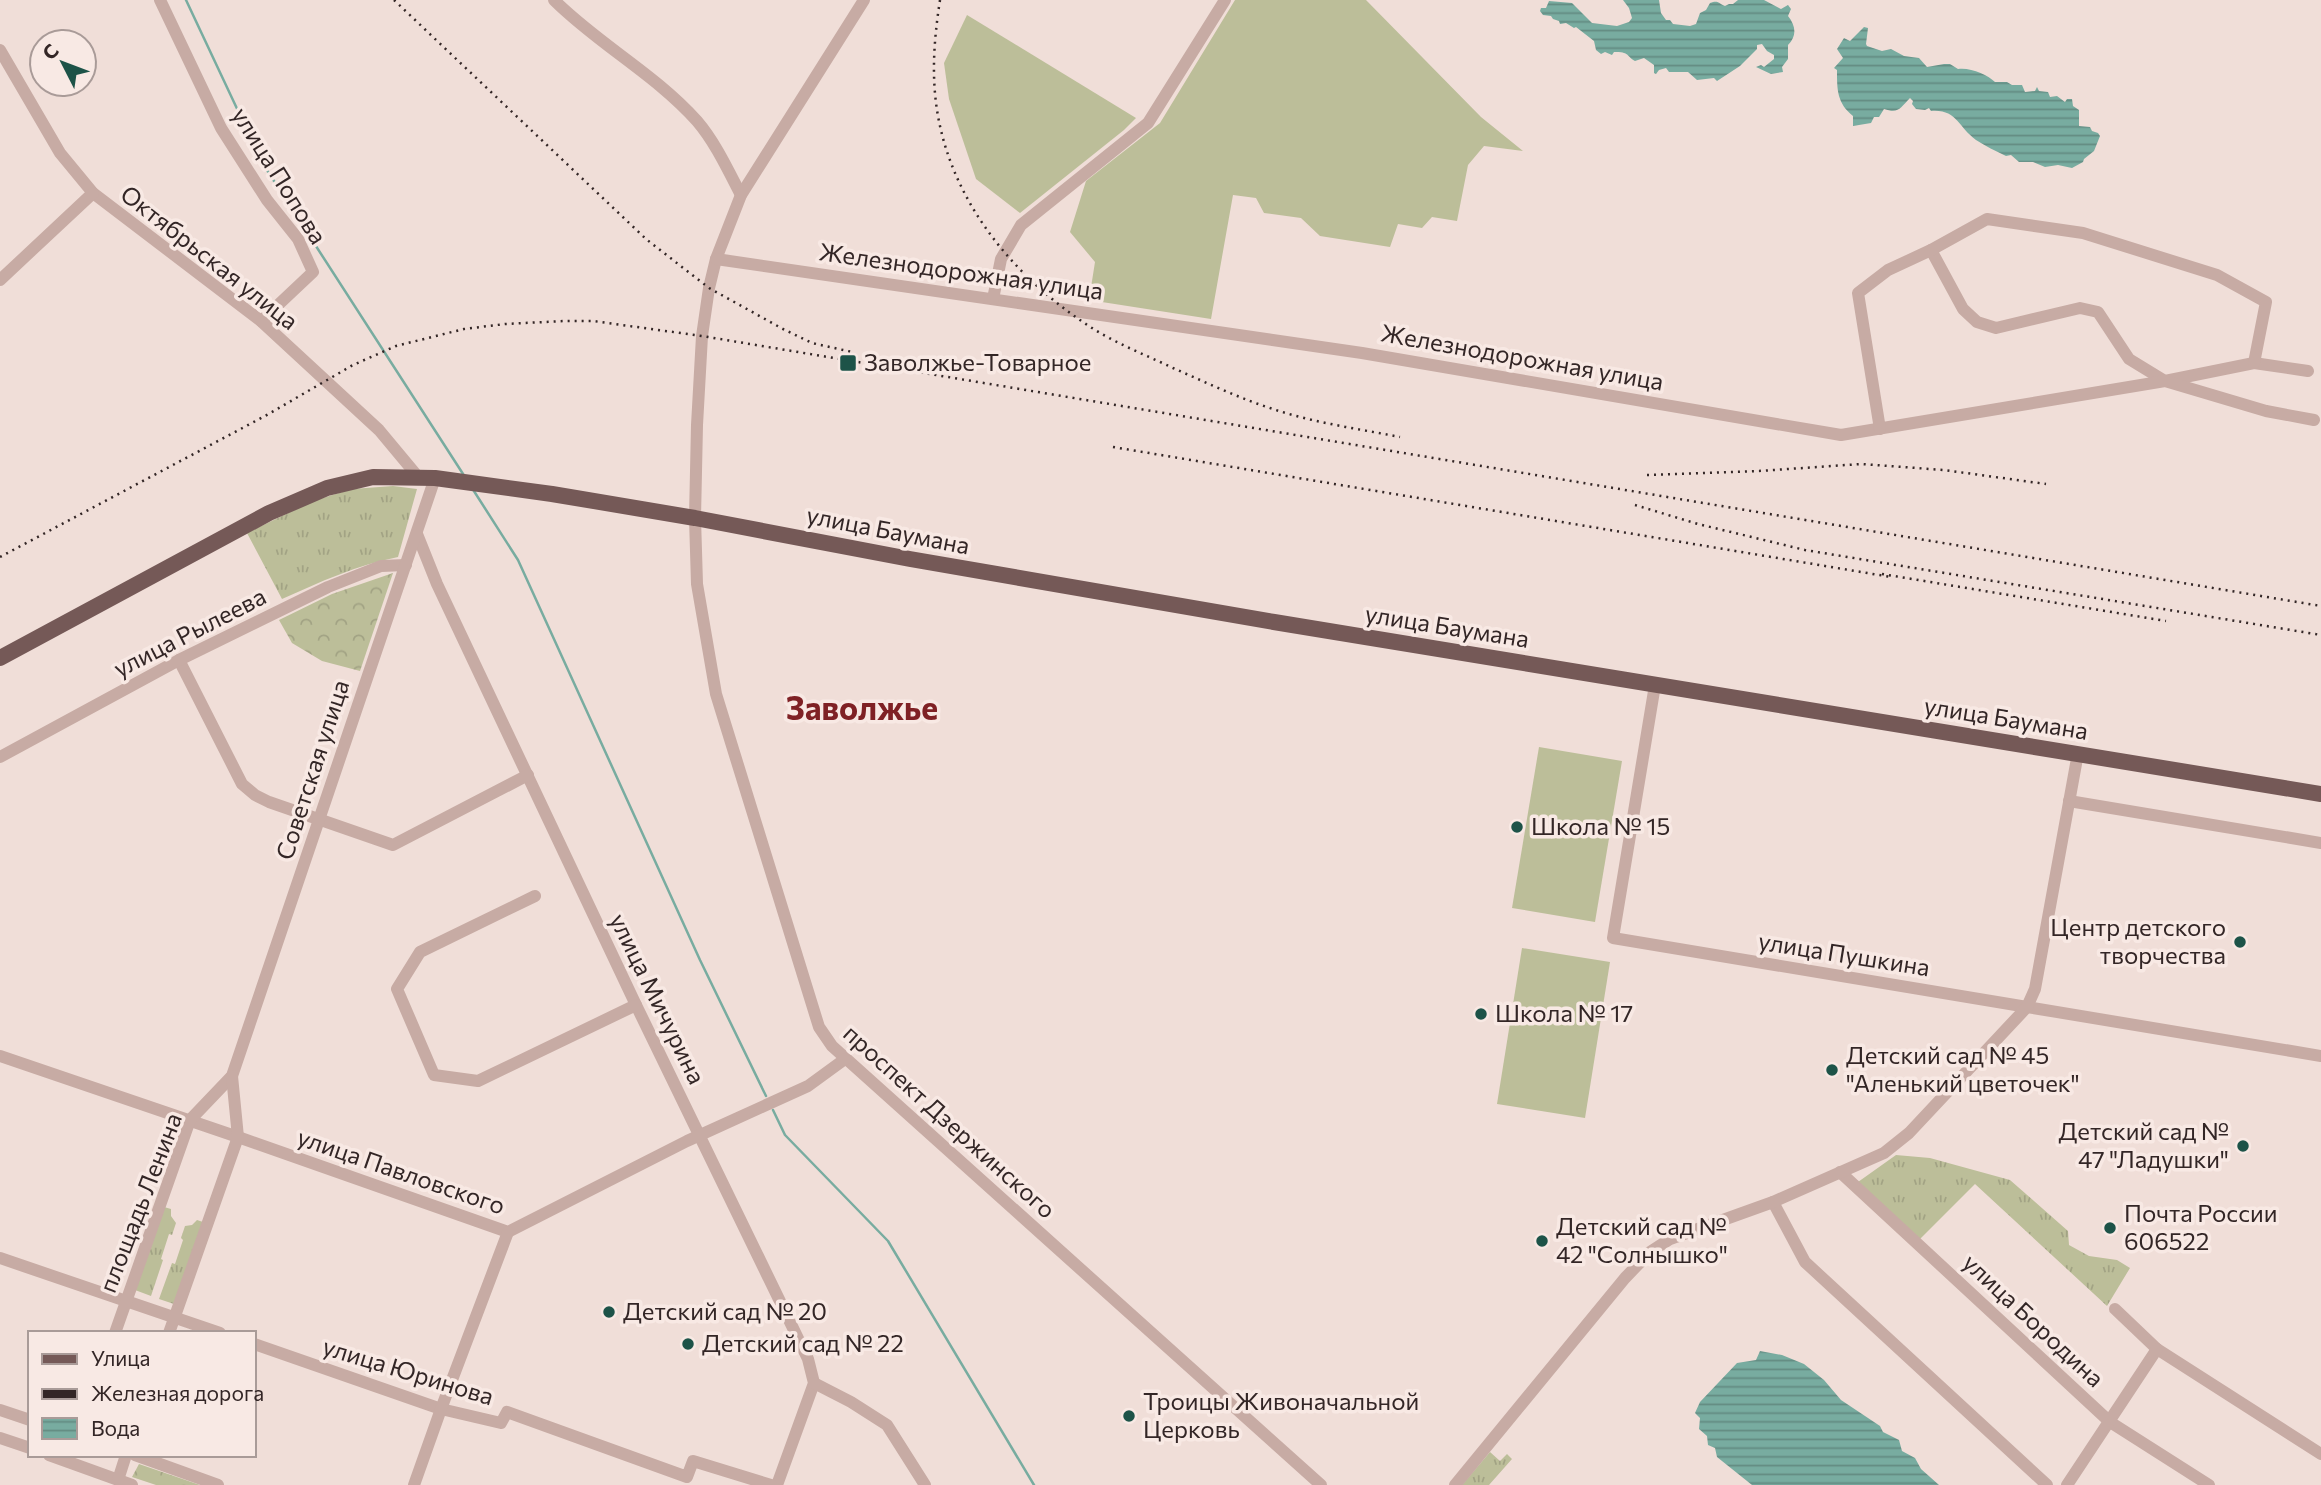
<svg xmlns="http://www.w3.org/2000/svg" width="2321" height="1485" font-family="Commissioner,sans-serif">
<style>
.grass{fill:url(#grass-tufts)}
.forest{fill:url(#forest-crowns)}
.garden{fill:#bcbe99}
.water{fill:url(#water-rules)}
.lines{fill:none;stroke-linecap:round;stroke-linejoin:round}
.stream{stroke:#78aca0;stroke-width:2.5}
.minor{stroke:#c7aba4;stroke-width:12}
.major{stroke:#755957;stroke-width:16}
.rail{stroke:#332626;stroke-width:2.5;stroke-dasharray:2 5;stroke-linecap:butt}
.poi-dot{fill:#1d5348;stroke:#f8e9e4;stroke-width:2.5}
.labels{text-anchor:middle;stroke-width:7;stroke-linejoin:round;paint-order:stroke}
.street-label{font-size:24px;fill:#332626;stroke:#f8e9e4}
.poi-label{font-size:24px;fill:#332626;stroke:#f8e9e4;text-anchor:start}
.district-label{font-size:32px;font-weight:bold;fill:#7f2125;stroke:#f8e9e4}
</style>
<defs>
<pattern id="grass-tufts" width="24" height="20" patternUnits="userSpaceOnUse" patternTransform="scale(1.75)"><rect width="24" height="20" fill="#bcbe99"/><path d="M3 7l-1-3M5 7V3M7 7l1-3M15 17l-1-3M17 17v-4M19 17l1-3" fill="none" stroke="#a2a384"/></pattern>
<pattern id="forest-crowns" width="20" height="18" patternUnits="userSpaceOnUse" patternTransform="scale(1.75)"><rect width="20" height="18" fill="#bcbe99"/><path d="M2 6a3 3 0 1 1 6 0M12 15a3 3 0 1 1 6 0" fill="none" stroke="#a2a384"/></pattern>
<pattern id="water-rules" width="6" height="5" patternUnits="userSpaceOnUse" patternTransform="scale(1.75)"><rect width="6" height="5" fill="#78aca0"/><path d="M0 2.5h6" fill="none" stroke="#638c82"/></pattern>
</defs>
<rect width="100%" height="100%" fill="#f0ded8"/>
<g class="grass">
<path d="M393 486 417 489 398 557C357 565 320 582 282 599L247 533 313 501 352 489Z"/>
<path d="M1896 1155 1930 1158 2010 1180 2068 1231 2069 1245 2089 1256 2117 1260 2130 1268 2107 1306 1975 1184 1920 1239 1858 1182Z"/>
<path d="M164 1207 171 1209V1216L176 1223 172 1235 169 1234 161 1259 163 1260 151 1296 135 1290Z"/>
<path d="M197 1220 203 1222 174 1304 159 1299 172 1263 175 1264 183 1240 181 1238 185 1226 192 1225Z"/>
<path d="M1490 1452 1500 1461 1507 1454 1512 1459 1489 1485H1462Z"/>
</g>
<g class="forest">
<path d="M393 573 360 671 322 661 292 643 279 620 332 594Z"/>
<path d="M139 1464 200 1485H156L132 1477Z"/>
</g>
<g class="garden">
<path d="M1235 0H1366L1481 117 1523 151 1484 146 1468 165 1457 221 1432 217 1422 228 1398 224 1390 247 1320 236 1301 218 1264 213 1256 198 1233 195 1211 319 1089 300 1095 262 1070 232 1086 181 1160 123Z"/>
<path d="M967 15 1136 118 1124 130 1020 213 976 179 949 99 944 63Z"/>
<path d="M1539 747 1622 761 1595 922 1512 908Z"/>
<path d="M1522 948 1610 962 1585 1118 1497 1104Z"/>
</g>
<g class="water">
<path d="M1623 0H1659L1661 13 1666 20H1670L1673 24 1690 26 1696 24 1700 13 1706 10 1710 3C1718 0 1718 3 1725 6L1729 4H1733L1738 0H1764L1781 9 1788 5 1791 9 1788 16C1796 26 1797 36 1788 45V59L1782 67 1783 72 1771 74 1756 67 1761 65 1764 67 1774 59V55L1767 51 1762 44 1757 45V49L1740 66 1717 81 1714 78 1697 80 1688 72H1669L1666 68 1659 70 1656 74 1654 73V65L1644 58 1635 61C1625 55 1630 52 1614 52L1612 55 1605 52 1601 54 1596 50 1594 41 1576 27 1574 28 1566 23 1560 24 1559 21 1553 19 1551 16 1543 15 1540 11 1541 8H1546L1549 1 1572 3 1592 23 1617 26 1629 22 1632 18 1629 8Z"/>
<path d="M1864 27 1868 28 1866 44 1867 46 1882 51 1891 49 1904 56 1919 58 1927 67 1944 64H1950L1958 69C1970 67 1988 75 1995 82H2007L2012 85H2022L2025 92 2035 91 2037 87 2039 91 2048 92 2050 97 2057 96 2065 102 2067 99H2072L2073 106 2079 110V126L2090 127 2092 131 2098 133 2100 136 2094 151 2084 159 2083 162 2072 168 2058 165 2045 167 2033 162H2019L2011 155 2006 156C1996 151 1985 146 1976 140 1958 127 1957 109 1931 111L1929 108 1925 110 1916 109 1912 104 1913 101 1910 98C1900 108 1899 114 1884 109L1879 117H1874L1871 123 1853 126V116C1837 103 1837 90 1837 70L1834 68 1843 58 1837 49 1844 38 1850 41Z"/>
<path d="M1760 1351 1782 1355 1804 1364 1824 1380 1841 1400 1880 1426 1883 1432 1899 1440 1902 1451 1915 1458 1921 1469 1939 1485H1752L1717 1457 1715 1448 1708 1445 1707 1436 1699 1429 1700 1418 1695 1413 1700 1402 1737 1363 1756 1360Z"/>
</g>
<g class="lines">
<g class="stream">
<path d="M186 0 263 164 465 477"/>
<path d="M472 488 518 560 700 960 766 1096"/>
<path d="M773 1110 785 1135 888 1241 1034 1485"/>
</g>
<g class="minor">
<path d="M160 0 221 128 267 200 298 239 313 272 261 321"/>
<path d="M554 0C598 44 655 74 697 121 715 142 728 170 741 195"/>
<path d="M864 0 741 195 716 259 709 288 702 336 697 425 695 518 697 584 716 694 819 1027 832 1046 1321 1485"/>
<path d="M0 50 60 153 93 193 261 321 379 430 419 478"/>
<path d="M1931 250 1963 309 1977 322 1996 328 2080 308 2098 312 2129 359 2165 381 2254 363 2308 371"/>
<path d="M716 259 1362 353 1841 435 2165 381 2266 411 2314 420"/>
<path d="M0 280 93 193"/>
<path d="M993 299 1001 259 1021 225 1148 123 1225 0"/>
<path d="M1880 429 1858 293 1888 270 1931 250 1987 219 2083 233 2217 275 2266 302 2254 363"/>
<path d="M417 534 437 584 636 1005 808 1359 814 1383 777 1485"/>
<path d="M179 660 242 784 255 795 269 802 393 845 528 775"/>
<path d="M1655 685 1613 938 2321 1056"/>
<path d="M0 757 179 660 328 587 381 566 406 565"/>
<path d="M2069 801 2321 843"/>
<path d="M535 896 420 952 397 989 434 1075 478 1081 636 1005"/>
<path d="M0 1056 238 1137 508 1232 687 1141 808 1086 845 1059"/>
<path d="M1840 1172 2110 1422 2209 1485"/>
<path d="M1773 1202 1805 1262 2047 1485"/>
<path d="M0 1258 220 1333"/>
<path d="M2115 1309 2157 1349 2321 1454"/>
<path d="M115 1333 190 1120 232 1076 435 478"/>
<path d="M169 1333 238 1137 232 1076"/>
<path d="M254 1344 441 1409 501 1423 507 1412 687 1477 693 1461 771 1485"/>
<path d="M814 1383 851 1402 887 1425 925 1485"/>
<path d="M0 1410 30 1420"/>
<path d="M0 1438 30 1448"/>
<path d="M49 1455 132 1485"/>
<path d="M135 1455 218 1485"/>
<path d="M118 1480 126 1455"/>
<path d="M414 1485 441 1409 508 1232"/>
<path d="M1455 1485 1625 1278 1650 1252 1670 1239 1773 1202 1884 1153 1909 1133 2027 1007 2035 989 2078 753"/>
<path d="M2067 1485 2157 1349"/>
</g>
<path class="major" d="M0 658 269 513 327 488 373 477 435 478 552 494 695 518 910 559 1274 622 2321 794"/>
<g class="rail">
<path d="M394 0 646 239 709 288 783 329 812 343 852 352"/>
<path d="M940 0C934 39 931 77 938 116 954 206 1017 280 1092 328 1117 344 1146 355 1173 368 1207 383 1241 399 1276 410 1316 423 1359 429 1400 437"/>
<path d="M1113 447 1891 577"/>
<path d="M1647 475 1759 471 1861 464 1944 470 2046 484"/>
<path d="M1635 505 1698 524 1805 550 2321 635"/>
<path d="M0 557 265 416 353 365 396 346 464 329 505 324 564 321H593L702 336 2321 606"/>
<path d="M1882 574 2166 621"/>
</g>
</g>
<g class="poi-dot">
<rect x="839" y="354" width="18" height="18" rx="3.5"/>
<circle cx="1517" cy="827" r="7"/>
<circle cx="2240" cy="942" r="7"/>
<circle cx="1481" cy="1014" r="7"/>
<circle cx="1832" cy="1070" r="7"/>
<circle cx="2243" cy="1146" r="7"/>
<circle cx="2110" cy="1228" r="7"/>
<circle cx="1542" cy="1241" r="7"/>
<circle cx="609" cy="1312" r="7"/>
<circle cx="688" cy="1344" r="7"/>
<circle cx="1129" cy="1416" r="7"/>
</g>
<g class="labels">
<g class="street-label">
<text transform="translate(279 176) rotate(58)" y="8">улица Попова</text>
<text transform="translate(209 258) rotate(38)" y="8">Октябрьская улица</text>
<text transform="translate(961 272) rotate(8)" y="8">Железнодорожная улица</text>
<text transform="translate(1522 358) rotate(10)" y="8">Железнодорожная улица</text>
<text transform="translate(888 531) rotate(11)" y="8">улица Баумана</text>
<text transform="translate(1447 627) rotate(9)" y="8">улица Баумана</text>
<text transform="translate(190 633) rotate(-27)" y="8">улица Рылеева</text>
<text transform="translate(2006 719) rotate(9)" y="8">улица Баумана</text>
<text transform="translate(313 770) rotate(-72)" y="8">Советская улица</text>
<text transform="translate(1844 955) rotate(9)" y="8">улица Пушкина</text>
<text transform="translate(657 999) rotate(64)" y="8">улица Мичурина</text>
<text transform="translate(949 1122) rotate(42)" y="8">проспект Дзержинского</text>
<text transform="translate(401 1172) rotate(19)" y="8">улица Павловского</text>
<text transform="translate(141 1203) rotate(-69)" y="8">площадь Ленина</text>
<text transform="translate(2033 1321) rotate(43)" y="8">улица Бородина</text>
<text transform="translate(408 1372) rotate(17)" y="8">улица Юринова</text>
</g>
<g class="poi-label">
<text x="864" y="371">Заволжье-Товарное</text>
<text x="1531" y="835">Школа № 15</text>
<text x="2226" y="936" text-anchor="end">Центр детского<tspan x="2226" dy="28">творчества</tspan></text>
<text x="1495" y="1022">Школа № 17</text>
<text x="1846" y="1064">Детский сад № 45<tspan x="1846" dy="28">"Аленький цветочек"</tspan></text>
<text x="2229" y="1140" text-anchor="end">Детский сад №<tspan x="2229" dy="28">47 "Ладушки"</tspan></text>
<text x="2124" y="1222">Почта России<tspan x="2124" dy="28">606522</tspan></text>
<text x="1556" y="1235">Детский сад №<tspan x="1556" dy="28">42 "Солнышко"</tspan></text>
<text x="623" y="1320">Детский сад № 20</text>
<text x="702" y="1352">Детский сад № 22</text>
<text x="1143" y="1410">Троицы Живоначальной<tspan x="1143" dy="28">Церковь</tspan></text>
</g>
<g class="district-label">
<text x="862" y="720">Заволжье</text>
</g>
</g>
<rect x="28" y="1331" width="228" height="126" fill="#f8e9e4" stroke="#a99b98" stroke-width="2"/>
<rect x="42" y="1354" width="35" height="10" fill="#755957" stroke="#a99b98" stroke-width="2"/>
<text x="91" y="1366" font-size="21" fill="#332626">Улица</text>
<rect x="42" y="1389" width="35" height="10" fill="#332626" stroke="#a99b98" stroke-width="2"/>
<text x="91" y="1401" font-size="21" fill="#332626">Железная дорога</text>
<rect x="42" y="1418" width="35" height="21" fill="url(#water-rules)" stroke="#a99b98" stroke-width="2"/>
<text x="91" y="1436" font-size="21" fill="#332626">Вода</text>
<g transform="translate(63 63) rotate(312)"><circle r="33" fill="#f8e9e4" stroke="#a99b98" stroke-width="2"/>
<path d="M0-5L12 26L0 18L-12 26Z" fill="#1d5348"/>
<text y="-10" font-size="19" font-weight="bold" text-anchor="middle" fill="#332626">С</text>
</g>
</svg>
